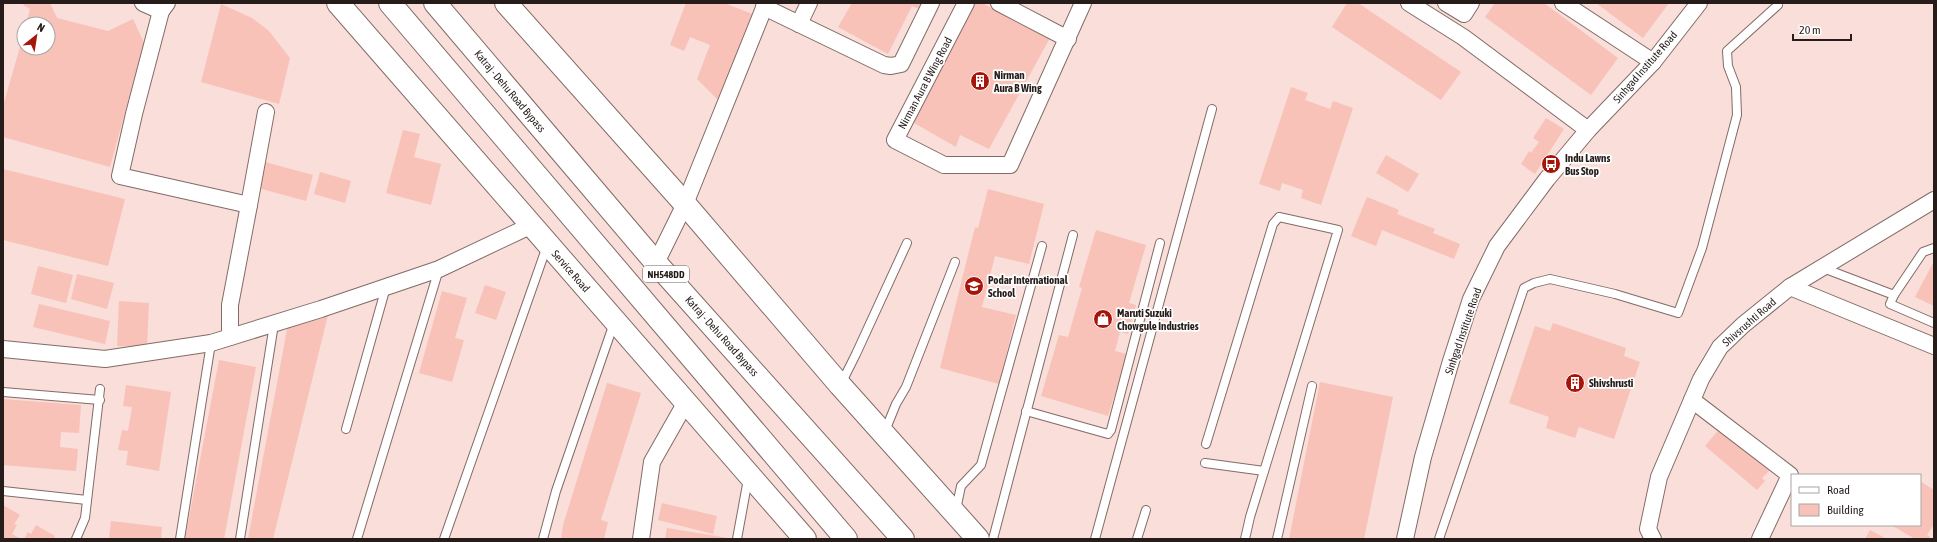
<svg xmlns="http://www.w3.org/2000/svg" width="1937" height="542" font-family="'Asap Condensed',sans-serif">
<style>
.building{fill:#f8c2b8}
.lines{fill:none;stroke-linecap:round;stroke-linejoin:round}
.lane-casing{stroke:#826b67;stroke-width:10}
.street-casing{stroke:#826b67;stroke-width:18}
.secondary-casing{stroke:#826b67;stroke-width:24}
.highway-casing{stroke:#826b67;stroke-width:24}
.lane{stroke:#fff;stroke-width:8}
.street{stroke:#fff;stroke-width:16}
.secondary{stroke:#fff;stroke-width:22}
.highway{stroke:#fff;stroke-width:22}
.labels{text-anchor:middle;stroke-width:3.5;stroke-linejoin:round;paint-order:stroke}
.shield{fill:#fff;stroke:#67615f;stroke-width:1}
.shield-label{font-size:10px;font-weight:bold;fill:#261d1b}
.street-label{font-size:11px;fill:#261d1b;stroke:#fff}
.poi-label{font-size:11px;font-weight:bold;fill:#261d1b;stroke:#fff;text-anchor:start}
</style>
<rect width="100%" height="100%" fill="#f9ded9"/>
<g class="building">
<path d="M26 3H50L57 18 108 31 133 19 144 43 110 167 3 137V106L24 33V48H48V24H26L30 9 23 5Z"/>
<path d="M686 3H724L755 15 721 103 697 79 710 45 690 37 684 51 670 45Z"/>
<path d="M852 3H925L922 10 912 6 888 54 838 27Z"/>
<path d="M972 3H982L1050 38 989 149 960 135 956 147 914 123Z"/>
<path d="M1347 3H1358L1461 72 1441 100 1332 27Z"/>
<path d="M1495 3H1544L1618 58 1591 95 1485 17Z"/>
<path d="M1596 3H1669L1643 38Z"/>
<path d="M221 4 252 18 268 30 290 58 279 104 201 82Z"/>
<path d="M1291 87 1308 93 1305 100 1330 109 1333 101 1353 108 1321 205 1301 198 1303 190 1282 183 1280 191 1259 184Z"/>
<path d="M1546 118 1564 129 1535 174 1521 164 1529 151 1531 153 1539 142 1533 138Z"/>
<path d="M403 130 420 134 414 157 441 164 431 205 386 193Z"/>
<path d="M1386 155 1419 174 1408 192 1376 173Z"/>
<path d="M265 162 313 175 306 201 258 188Z"/>
<path d="M3 169 125 199 108 266 3 240Z"/>
<path d="M320 172 351 181 345 203 314 194Z"/>
<path d="M988 189 1044 204 1029 264 995 256 982 307 1016 315 999 384 940 368 975 227 978 228Z"/>
<path d="M1367 197 1399 210 1397 214 1435 229 1433 233 1460 244 1454 259 1382 230 1376 246 1351 236Z"/>
<path d="M1096 230 1146 245 1129 303 1136 305 1128 334 1120 332 1115 351 1127 354 1108 416 1041 396 1059 335 1068 337 1082 288 1079 287Z"/>
<path d="M1934 261V306L1915 297Z"/>
<path d="M38 266 73 275 66 303 31 294Z"/>
<path d="M77 274 114 283 107 309 71 299Z"/>
<path d="M485 285 506 292 496 320 475 313Z"/>
<path d="M442 291 467 298 455 338 464 340 452 382 419 373Z"/>
<path d="M119 301 149 303 147 347 117 346Z"/>
<path d="M39 304 110 321 105 344 33 327Z"/>
<path d="M329 311 273 539H248L288 324Z"/>
<path d="M1553 323 1626 348 1624 356 1640 362 1614 439 1579 427 1575 438 1546 428 1549 417 1509 403 1535 326 1550 331Z"/>
<path d="M219 360 256 367 224 539H185Z"/>
<path d="M1320 382 1393 397 1364 539H1289Z"/>
<path d="M607 383 641 393 601 520 608 522 604 539H561L563 525Z"/>
<path d="M126 385 171 392 159 471 126 465 128 451 118 450 122 430 128 431 132 407 123 406Z"/>
<path d="M3 399 81 405 79 433 61 432 60 447 78 449 76 471 3 465Z"/>
<path d="M1722 426 1772 468 1762 478 1765 481 1757 490 1705 446Z"/>
<path d="M1920 481 1934 490V524L1927 535 1930 537 1928 539H1915L1891 525H1920Z"/>
<path d="M662 503 717 516 713 534 658 520Z"/>
<path d="M3 505 20 515 14 524 17 525 12 534 21 539H3Z"/>
<path d="M111 521 162 527 161 539H109Z"/>
<path d="M36 525 55 536 54 539H24L28 532 31 534Z"/>
<path d="M667 528 728 538V539H665Z"/>
<path d="M1870 530 1887 539H1865Z"/>
</g>
<g class="lines">
<defs>
<g id="lane">
<path d="M1823 268 1894 295 1923 252 1934 248"/>
<path d="M1894 295 1890 304 1934 323"/>
<path d="M841 384 856 354 907 243"/>
<path d="M3 392 100 400"/>
<path d="M1026 411 1108 434 1111 430 1160 243"/>
<path d="M346 429 386 287"/>
<path d="M885 431 896 404 906 387 955 262"/>
<path d="M1206 444 1273 224 1279 217 1338 230 1250 517 1245 539"/>
<path d="M1205 463 1264 471"/>
<path d="M3 491 87 500"/>
<path d="M956 510 961 486 981 465 1042 246"/>
<path d="M76 539 85 518 100 389"/>
<path d="M180 539 211 343"/>
<path d="M240 539 274 324"/>
<path d="M357 539 439 269"/>
<path d="M444 539 547 246"/>
<path d="M543 539 556 491 614 323"/>
<path d="M737 539 748 479"/>
<path d="M993 539 1073 235"/>
<path d="M1095 539 1212 109"/>
<path d="M1137 539 1146 510"/>
<path d="M1277 539 1312 386"/>
<path d="M1439 539 1524 288 1534 283 1550 279 1615 294 1678 313 1702 248 1737 115 1736 87 1728 66 1727 51 1778 5"/>
</g>
<g id="street">
<path d="M143 3 161 11 167 3"/>
<path d="M966 3 895 140 944 165H1010L1083 3"/>
<path d="M999 3 1068 39"/>
<path d="M1409 3 1463 37 1588 130"/>
<path d="M1446 3 1464 14 1471 3"/>
<path d="M1563 3 1653 62"/>
<path d="M764 7 884 65 891 66 901 64 931 3"/>
<path d="M161 11 134 114 120 176 249 205 266 112"/>
<path d="M799 24 809 3"/>
<path d="M656 263 685 204 766 3"/>
<path d="M1790 287 1934 346"/>
<path d="M230 337V305L249 205"/>
<path d="M3 349 105 359 211 343 321 309 439 269 532 225"/>
<path d="M1692 400 1790 475 1760 539"/>
<path d="M641 539 652 462 686 402"/>
<path d="M1405 539 1423 457 1451 361 1471 299 1497 246 1547 179 1588 130 1653 62 1699 3"/>
<path d="M1653 539 1648 529 1659 477 1701 379 1720 347 1743 325 1790 287 1934 200"/>
</g>
<g id="secondary">
<path d="M338 3 805 539"/>
<path d="M506 3 685 204 840 385 978 539"/>
</g>
<g id="highway">
<path d="M390 3 846 539"/>
<path d="M435 3 656 263 903 539"/>
</g>
</defs>
<use href="#lane" class="lane-casing"/>
<use href="#street" class="street-casing"/>
<use href="#secondary" class="secondary-casing"/>
<use href="#highway" class="highway-casing"/>
<use href="#lane" class="lane"/>
<use href="#street" class="street"/>
<use href="#secondary" class="secondary"/>
<use href="#highway" class="highway"/>
</g>
<defs>
<symbol id="building-disc" viewBox="-11 -11 22 22"><circle r="9.5" fill="#a7140a" stroke="#fff"/><path d="M-4-6H4V6H1V3H-1V6H-4ZM-2.5-4.3h1.7v1.8h-1.7ZM.8-4.3h1.7v1.8H.8ZM-2.5-1h1.7V.8h-1.7ZM.8-1h1.7V.8H.8Z" fill="#fff"/></symbol>
<symbol id="bus-disc" viewBox="-11 -11 22 22"><circle r="9.5" fill="#a7140a" stroke="#fff"/><path d="M-5-6H5V4H4V6H2V4H-2V6H-4V4H-5ZM-3.5-4V0h7V-4ZM-3.5 1.2v1.5H-2V1.2ZM2 1.2v1.5H3.5V1.2Z" fill="#fff"/></symbol>
<symbol id="school-disc" viewBox="-11 -11 22 22"><circle r="9.5" fill="#a7140a" stroke="#fff"/><path d="M0-5L7-2L0 1L-7-2ZM-4 1L0 2.5L4 1V4Q0 6-4 4Z" fill="#fff"/></symbol>
<symbol id="shop-disc" viewBox="-11 -11 22 22"><circle r="9.5" fill="#a7140a" stroke="#fff"/><path d="M-5-2.5h2.3a2.7 3.5 0 0 1 5.4 0H5L5.5 6h-11ZM-1.5-2.5h3a1.5 2.3 0 0 0-3 0Z" fill="#fff"/></symbol>
</defs>
<g fill-rule="evenodd">
<use href="#building-disc" x="969" y="70" width="22" height="22"/>
<use href="#bus-disc" x="1540" y="153" width="22" height="22"/>
<use href="#school-disc" x="963" y="275" width="22" height="22"/>
<use href="#shop-disc" x="1092" y="308" width="22" height="22"/>
<use href="#building-disc" x="1564" y="372" width="22" height="22"/>
</g>
<g class="labels">
<rect class="shield" x="643" y="266" width="46" height="16" rx="3"/>
<g class="shield-label">
<text x="666" y="278">NH548DD</text>
</g>
<g class="street-label">
<text transform="translate(1645 67) rotate(-49)" y="4">Sinhgad Institute Road</text>
<text transform="translate(925 83) rotate(-62)" y="4">Nirman Aura B Wing Road</text>
<text transform="translate(510 91) rotate(50)" y="4">Katraj - Dehu Road Bypass</text>
<text transform="translate(571 271) rotate(49)" y="4">Service Road</text>
<text transform="translate(1749 322) rotate(-41)" y="4">Shivsrushti Road</text>
<text transform="translate(1463 331) rotate(-71)" y="4">Sinhgad Institute Road</text>
<text transform="translate(722 336) rotate(48)" y="4">Katraj - Dehu Road Bypass</text>
</g>
<g class="poi-label">
<text x="994" y="79">Nirman<tspan x="994" dy="13">Aura B Wing</tspan></text>
<text x="1565" y="162">Indu Lawns<tspan x="1565" dy="13">Bus Stop</tspan></text>
<text x="988" y="284">Podar International<tspan x="988" dy="13">School</tspan></text>
<text x="1117" y="317">Maruti Suzuki<tspan x="1117" dy="13">Chowgule Industries</tspan></text>
<text x="1589" y="387">Shivshrusti</text>
</g>
</g>
<rect width="1937" height="542" fill="none" stroke="#261d1b" stroke-width="8"/>
<rect x="1791" y="474" width="130" height="52" fill="#ffffff" stroke="#a8a5a4"/>
<rect x="1799" y="487" width="20" height="6" fill="#ffffff" stroke="#a8a5a4"/>
<text x="1827" y="494" font-size="12" fill="#261d1b">Road</text>
<rect x="1799" y="504" width="20" height="12" fill="#f8c2b8" stroke="#a8a5a4"/>
<text x="1827" y="514" font-size="12" fill="#261d1b">Building</text>
<g transform="translate(36 36) rotate(30)"><circle r="19" fill="#ffffff" stroke="#a8a5a4"/>
<path d="M0-3L7 15L0 10L-7 15Z" fill="#a7140a"/>
<text y="-6" font-size="11" font-weight="bold" text-anchor="middle" fill="#261d1b">N</text>
</g>
<path d="M1793 34v6h58v-6" fill="none" stroke="#261d1b" stroke-width="2"/>
<text x="1799" y="34" font-size="12" fill="#261d1b" stroke="#ffffff" stroke-width="3" paint-order="stroke">20 m</text>
</svg>
